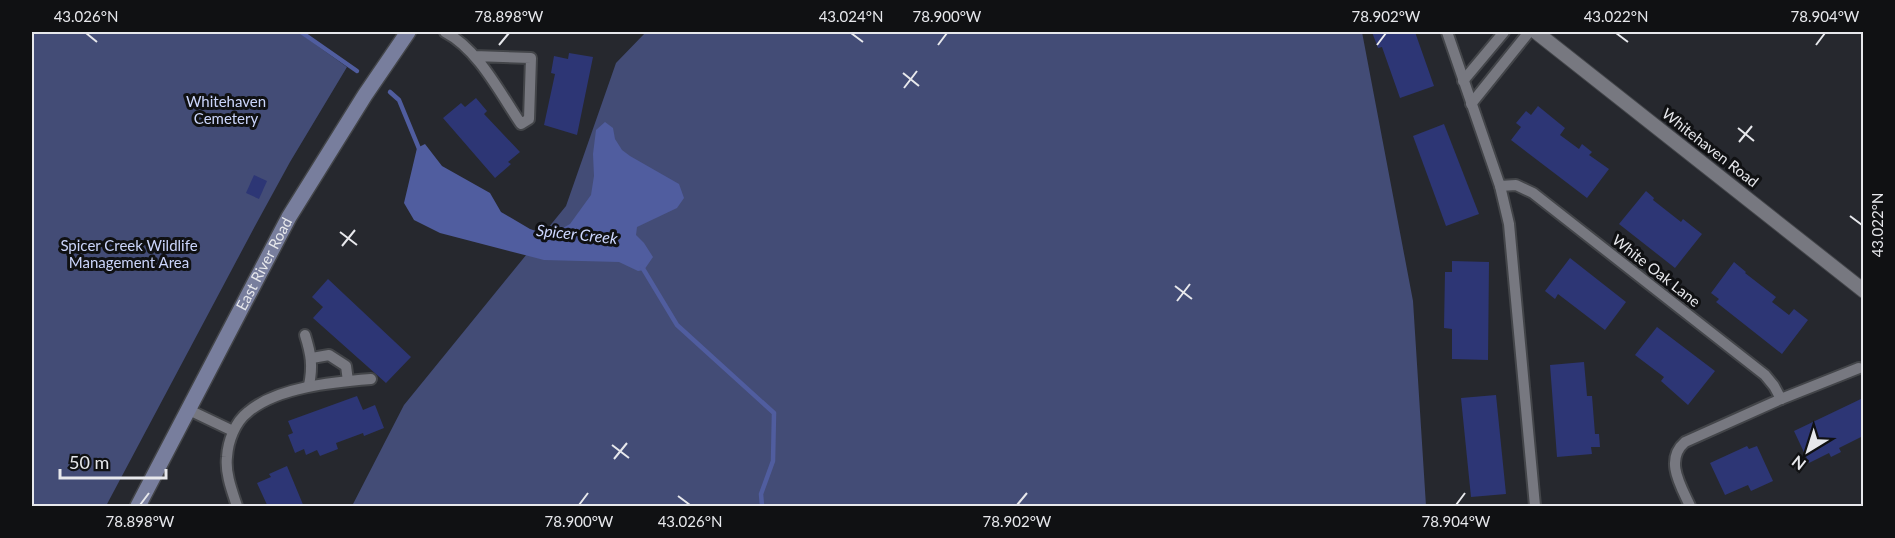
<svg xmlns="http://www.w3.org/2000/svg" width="1895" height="538" font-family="Lato,sans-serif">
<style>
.green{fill:#434c76}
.water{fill:#505d9f}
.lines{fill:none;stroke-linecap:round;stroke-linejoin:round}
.stream{stroke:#505d9f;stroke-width:4.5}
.building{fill:#2d3675}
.minor-casing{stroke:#434549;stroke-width:14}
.tertiary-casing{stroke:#434549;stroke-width:16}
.secondary-casing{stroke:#434549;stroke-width:18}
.minor{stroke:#777880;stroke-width:10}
.tertiary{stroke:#777880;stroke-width:14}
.secondary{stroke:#787e9d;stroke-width:15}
.ticks{fill:none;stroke:#e7e8ec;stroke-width:2}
.labels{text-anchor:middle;stroke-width:6;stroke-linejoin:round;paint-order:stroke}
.park-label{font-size:15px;fill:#cbd5fb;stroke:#101113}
.street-label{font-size:15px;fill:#e7e8ec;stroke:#101113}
.water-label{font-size:16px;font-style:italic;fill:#cdd7fe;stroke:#101113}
.neatline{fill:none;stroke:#e7e8ec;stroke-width:2}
.ticks-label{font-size:15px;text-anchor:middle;fill:#e7e8ec}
</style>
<rect width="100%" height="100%" fill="#26282e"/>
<g class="green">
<path d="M32 32H298L347 67 290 162 255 226 106 506H32Z"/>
<path d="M646 32H1362L1413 301 1426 506H352L404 405 566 206 616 63Z"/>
</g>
<path class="water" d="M605 122 613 128 615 139 622 150 630 156 679 184 684 198 677 208 637 227 636 235 644 243 653 257 644 270 638 271 619 262 544 260 440 233 414 220 404 203 417 148 425 144 442 166 490 193 501 212 530 229 542 233H554L570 224 591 195 594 176 593 154 596 130Z"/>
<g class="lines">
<g class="stream">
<path d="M301 32 357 71"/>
<path d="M390 92 399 100 420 151"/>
<path d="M642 267 677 325 774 413 773 461 761 494 762 506"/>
</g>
</g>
<g class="building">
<path d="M1372 32H1415L1434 86 1400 98 1382 47 1378 48Z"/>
<path d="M569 53 593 57 577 135 544 125 555 74 551 73 554 56 568 59Z"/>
<path d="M476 98 487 111 484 114 520 152 508 162 511 164 495 178 443 118 461 103 465 107Z"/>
<path d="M1538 106 1565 128 1560 135 1579 149 1582 144 1592 152 1589 155 1609 169 1587 198 1511 140 1521 127 1516 123 1526 111 1531 115Z"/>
<path d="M1444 124 1479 214 1446 226 1413 136Z"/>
<path d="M254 175 267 181 259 199 246 193Z"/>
<path d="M1646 191 1654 198 1653 200 1681 222 1683 219 1702 234 1675 268 1619 224Z"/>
<path d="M1570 258 1626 302 1605 330 1558 294 1555 299 1545 291Z"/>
<path d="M1452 261 1489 262 1488 360 1452 359V329L1444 328 1445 272H1452Z"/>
<path d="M1734 262 1746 272 1745 273 1776 297 1772 302 1789 315 1794 309 1808 320 1782 354 1716 302 1719 299 1711 293Z"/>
<path d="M328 279 411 357 386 383 313 318 323 307 312 297Z"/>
<path d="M1657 327 1715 371 1688 405 1661 381 1664 377 1635 355Z"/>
<path d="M1584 362 1587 396H1592L1595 434H1599L1600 447H1591L1592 454 1557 457 1550 365Z"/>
<path d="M1496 395 1506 494 1471 497 1461 398Z"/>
<path d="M357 396 363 410 375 405 384 428 364 436 363 433 336 443 338 449 320 456 317 450 306 455 304 449 295 453 288 435 293 433 288 421Z"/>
<path d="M1863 398V436L1839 448 1841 452 1831 457 1829 453 1809 463 1794 431Z"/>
<path d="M1747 446 1749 449 1757 446 1773 481 1751 491 1748 485 1725 495 1710 463Z"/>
<path d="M287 466 304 507H268L257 483 271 477 269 474Z"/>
</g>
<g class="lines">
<defs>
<g id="minor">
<path d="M445 32C478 49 500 93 521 124L529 119 531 58 474 56"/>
<path d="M1447 32 1500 186 1509 224 1535 506"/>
<path d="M1463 81 1504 32"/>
<path d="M1471 104 1529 32"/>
<path d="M1500 186 1516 185 1533 193 1765 375 1774 386 1781 399"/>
<path d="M305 335C311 354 313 366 309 385"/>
<path d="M312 358 329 355 346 366 348 381"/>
<path d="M189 410 233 431"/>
<path d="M237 506C232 491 225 473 227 457 228 441 235 422 248 412 277 387 334 382 371 379"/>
<path d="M1690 506C1681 486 1664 460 1685 442L1781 399 1859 368"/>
</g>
<path id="tertiary" d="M1536 32 1864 291"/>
<g id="secondary">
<path id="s1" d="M138 506 289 217 365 95 408 32"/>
</g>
</defs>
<use href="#minor" class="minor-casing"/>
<use href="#tertiary" class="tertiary-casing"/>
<use href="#secondary" class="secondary-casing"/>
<use href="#minor" class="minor"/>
<use href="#tertiary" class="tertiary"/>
<use href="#secondary" class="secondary"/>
</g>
<path class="ticks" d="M86 33 97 42M851 33 863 42M1616 33 1628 42M499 45 509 33M938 45 947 33M1377 45 1386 33M1816 45 1825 33M903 73 919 86M904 88 917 71M1738 128 1754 141M1739 142 1752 126M1850 216 1862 225M340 232 357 245M342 246 355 230M1175 286 1192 299M1177 301 1190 284M612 445 629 458M614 459 627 443M678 496 690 505M140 505 149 493M579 505 588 493M1017 505 1027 493M1456 505 1465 493"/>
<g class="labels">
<g class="park-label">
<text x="226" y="107">Whitehaven<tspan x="226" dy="17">Cemetery</tspan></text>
<text x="129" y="251">Spicer Creek Wildlife<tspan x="129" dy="17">Management Area</tspan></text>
</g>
<g class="street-label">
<text transform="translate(1710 148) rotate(38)" y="5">Whitehaven Road</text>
<text dy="5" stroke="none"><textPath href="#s1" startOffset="273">East River Road</textPath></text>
<text transform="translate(1656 271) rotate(38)" y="5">White Oak Lane</text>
</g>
<g class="water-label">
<text transform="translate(577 234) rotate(6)" y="6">Spicer Creek</text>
</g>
</g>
<rect width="1895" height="538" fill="none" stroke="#101113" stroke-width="66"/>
<g transform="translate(1808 451) rotate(218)" stroke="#101113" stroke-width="4.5" paint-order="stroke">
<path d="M0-4.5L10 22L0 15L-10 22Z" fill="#e7e8ec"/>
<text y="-9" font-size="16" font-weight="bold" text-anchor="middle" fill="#e7e8ec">N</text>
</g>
<path d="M60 469v9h106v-9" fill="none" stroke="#e7e8ec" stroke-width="3"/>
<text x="69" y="469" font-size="18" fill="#e7e8ec" stroke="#101113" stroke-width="4.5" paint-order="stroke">50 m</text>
<rect x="33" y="33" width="1829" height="472" class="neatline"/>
<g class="ticks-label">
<text x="86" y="22">43.026°N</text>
<text x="509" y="22">78.898°W</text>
<text x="851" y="22">43.024°N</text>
<text x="947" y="22">78.900°W</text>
<text x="1386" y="22">78.902°W</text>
<text x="1616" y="22">43.022°N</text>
<text x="1825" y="22">78.904°W</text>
<text transform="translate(1878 225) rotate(-90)" y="5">43.022°N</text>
<text x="140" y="527">78.898°W</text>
<text x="579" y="527">78.900°W</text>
<text x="690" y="527">43.026°N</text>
<text x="1017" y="527">78.902°W</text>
<text x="1456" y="527">78.904°W</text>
</g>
</svg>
